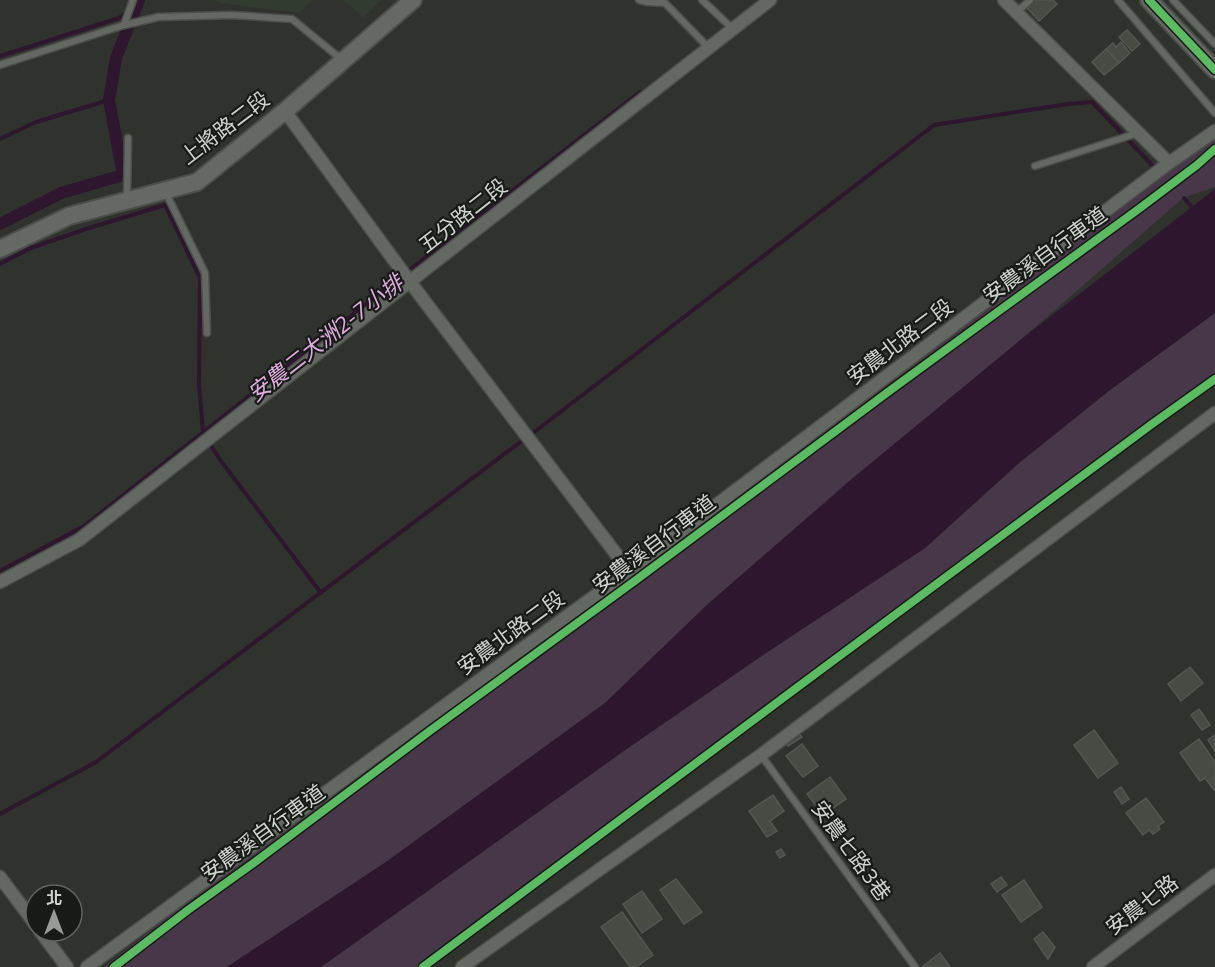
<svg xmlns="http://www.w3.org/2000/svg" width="1215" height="967" font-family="Mulish,'Noto Sans TC',sans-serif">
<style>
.built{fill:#323b30}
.green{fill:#483749}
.water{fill:#2d162e}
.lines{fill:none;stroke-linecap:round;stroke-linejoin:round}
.stream{stroke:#2d162e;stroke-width:4}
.canal{stroke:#2d162e;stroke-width:12}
.building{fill:#464b43;stroke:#535652;stroke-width:1.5}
.lane-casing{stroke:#4c4e4b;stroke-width:9}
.street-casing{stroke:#4c4e4b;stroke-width:15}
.secondary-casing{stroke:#4c4e4b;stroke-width:20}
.lane{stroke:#646862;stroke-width:6}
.street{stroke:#646862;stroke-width:12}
.secondary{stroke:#666963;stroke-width:16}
.cycleway-casing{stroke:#171a17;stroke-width:11}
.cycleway{stroke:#5cba63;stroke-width:8}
.labels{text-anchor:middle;stroke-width:4.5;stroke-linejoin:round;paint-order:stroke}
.street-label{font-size:21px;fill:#cfd3ce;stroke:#171a17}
.water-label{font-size:22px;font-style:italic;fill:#dface0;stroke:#171a17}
</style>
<rect width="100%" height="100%" fill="#2f322d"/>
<g class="built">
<path d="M214 0H313L299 13 221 3Z"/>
<path d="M344 0H381L363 18Z"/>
</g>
<g class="green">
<path d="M1214 138 1215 139V187L1183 198 1024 337 709 603 605 703 386 862 227 967H104L193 897 632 575 933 351Z"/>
<path d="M1215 313V381L791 692 423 967H321L628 748 763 655 925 548 1019 463 1110 390Z"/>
</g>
<path class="water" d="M1215 189V313L1110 390 1019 463 925 548 763 655 628 748 321 967H227L386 862 605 703 709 603 854 477 1024 337Z"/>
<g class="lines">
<g class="stream">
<path d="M0 56 119 18 138 4"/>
<path d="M0 139 36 122 109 100"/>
<path d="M1184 198 1195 211"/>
<path d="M0 264 31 248 89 228 165 205 200 278 199 384 203 432"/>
<path d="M533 433 934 125 1068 104 1092 102 1154 167"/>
<path d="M208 441 221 461 321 593"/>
<path d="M0 571 84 526 399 278 640 92"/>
<path d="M0 814 96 762 523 440"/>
</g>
<path class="canal" d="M0 224 61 193 123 175 109 100 116 58 139 0"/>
</g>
<g class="building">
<path d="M1034 0H1053L1057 4 1039 21 1026 7Z"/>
<path d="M1127 30 1140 44 1132 51 1119 37Z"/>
<path d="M1121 42 1130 53 1119 63 1106 49 1113 43 1116 47Z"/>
<path d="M1106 49 1119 63 1104 75 1092 62Z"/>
<path d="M1190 667 1203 683 1181 701 1168 684Z"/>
<path d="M1199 709 1210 725 1202 730 1191 715Z"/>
<path d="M1094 730 1118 763 1098 778 1074 745Z"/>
<path d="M798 732 802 737 788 746 783 740Z"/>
<path d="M1215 735V751L1208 740Z"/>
<path d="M1199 739 1215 762V778L1214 779 1215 780V789L1214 790 1205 778 1200 781 1180 753Z"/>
<path d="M802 744 818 766 803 777 786 756Z"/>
<path d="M830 777 846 799 823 815 807 794Z"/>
<path d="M1121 787 1129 799 1122 804 1114 792Z"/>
<path d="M773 795 784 811 770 821 777 831 767 837 749 811Z"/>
<path d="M1146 798 1164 822 1158 826 1160 829 1153 834 1149 830 1143 835 1126 813Z"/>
<path d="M781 849 785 855 780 858 776 852Z"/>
<path d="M1001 877 1007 885 997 892 991 884Z"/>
<path d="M676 879 702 912 684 924 660 890Z"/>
<path d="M1024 880 1042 907 1021 922 1002 895Z"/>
<path d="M642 891 662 919 642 933 623 904Z"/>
<path d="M622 912 653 955 636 967H630L601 927Z"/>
<path d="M1043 932 1055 947 1048 959 1034 939Z"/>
<path d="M940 953 950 967H924L923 966Z"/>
</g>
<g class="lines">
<defs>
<g id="lane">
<path d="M639 0 648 2 665 3 709 48"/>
<path d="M702 0 733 29"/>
<path d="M1118 0 1215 113"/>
<path d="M1173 0 1215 44"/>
<path d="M1017 12 1030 0"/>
<path d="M124 25 133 0"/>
<path d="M0 65 124 25 159 17 232 15 292 19 341 59"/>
<path d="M1035 166 1138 133"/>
<path d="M166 193 205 273 207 333"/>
<path d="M127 199 128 138"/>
<path d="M761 755 915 967"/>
</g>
<g id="street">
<path d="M1004 0 1169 163"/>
<path d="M285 111 410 282 629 571"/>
<path d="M0 582 79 540 770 0"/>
<path d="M0 877 36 925"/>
<path d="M40 931 67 967"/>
<path d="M87 967 629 571 1169 163 1215 131"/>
<path d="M462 967 761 755 1215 413"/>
<path d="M1093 967 1215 875"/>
</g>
<g id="secondary">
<path d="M1149 0 1215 70"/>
<path d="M0 249 69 216 197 182 285 111 413 0"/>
</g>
</defs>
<use href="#lane" class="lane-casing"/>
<use href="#street" class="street-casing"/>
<use href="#secondary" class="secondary-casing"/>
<use href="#lane" class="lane"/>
<use href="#street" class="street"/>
<use href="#secondary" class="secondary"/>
<defs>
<g id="cycleway">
<path d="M1149 0 1215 70"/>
<path d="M114 967 188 910 255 862 431 730 636 580 892 389 1140 208 1197 165 1215 149"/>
<path d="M423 967 791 692 1152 424 1215 379"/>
</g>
</defs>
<use href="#cycleway" class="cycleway-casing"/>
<use href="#cycleway" class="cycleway"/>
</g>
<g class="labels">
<g class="street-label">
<text transform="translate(225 128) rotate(-37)" y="7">上將路二段</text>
<text transform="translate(463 216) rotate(-38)" y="7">五分路二段</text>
<text transform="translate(1045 255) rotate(-36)" y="7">安農溪自行車道</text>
<text transform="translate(900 342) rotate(-37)" y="7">安農北路二段</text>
<text transform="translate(654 544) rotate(-37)" y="7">安農溪自行車道</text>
<text transform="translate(511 633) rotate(-36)" y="7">安農北路二段</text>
<text transform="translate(263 833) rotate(-36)" y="7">安農溪自行車道</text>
<text transform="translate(851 851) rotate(54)" y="7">安農七路3巷</text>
<text transform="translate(1142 905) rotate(-37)" y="7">安農七路</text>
</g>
<g class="water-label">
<text transform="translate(325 338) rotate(-38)" y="8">安農二大洲2-7小排</text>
</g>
</g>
<g transform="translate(54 913)"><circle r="28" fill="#171a17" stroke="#616460" stroke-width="1.5"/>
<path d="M0-4.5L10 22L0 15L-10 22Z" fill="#979b96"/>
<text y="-9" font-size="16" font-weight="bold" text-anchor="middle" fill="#cfd3ce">北</text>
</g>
</svg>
